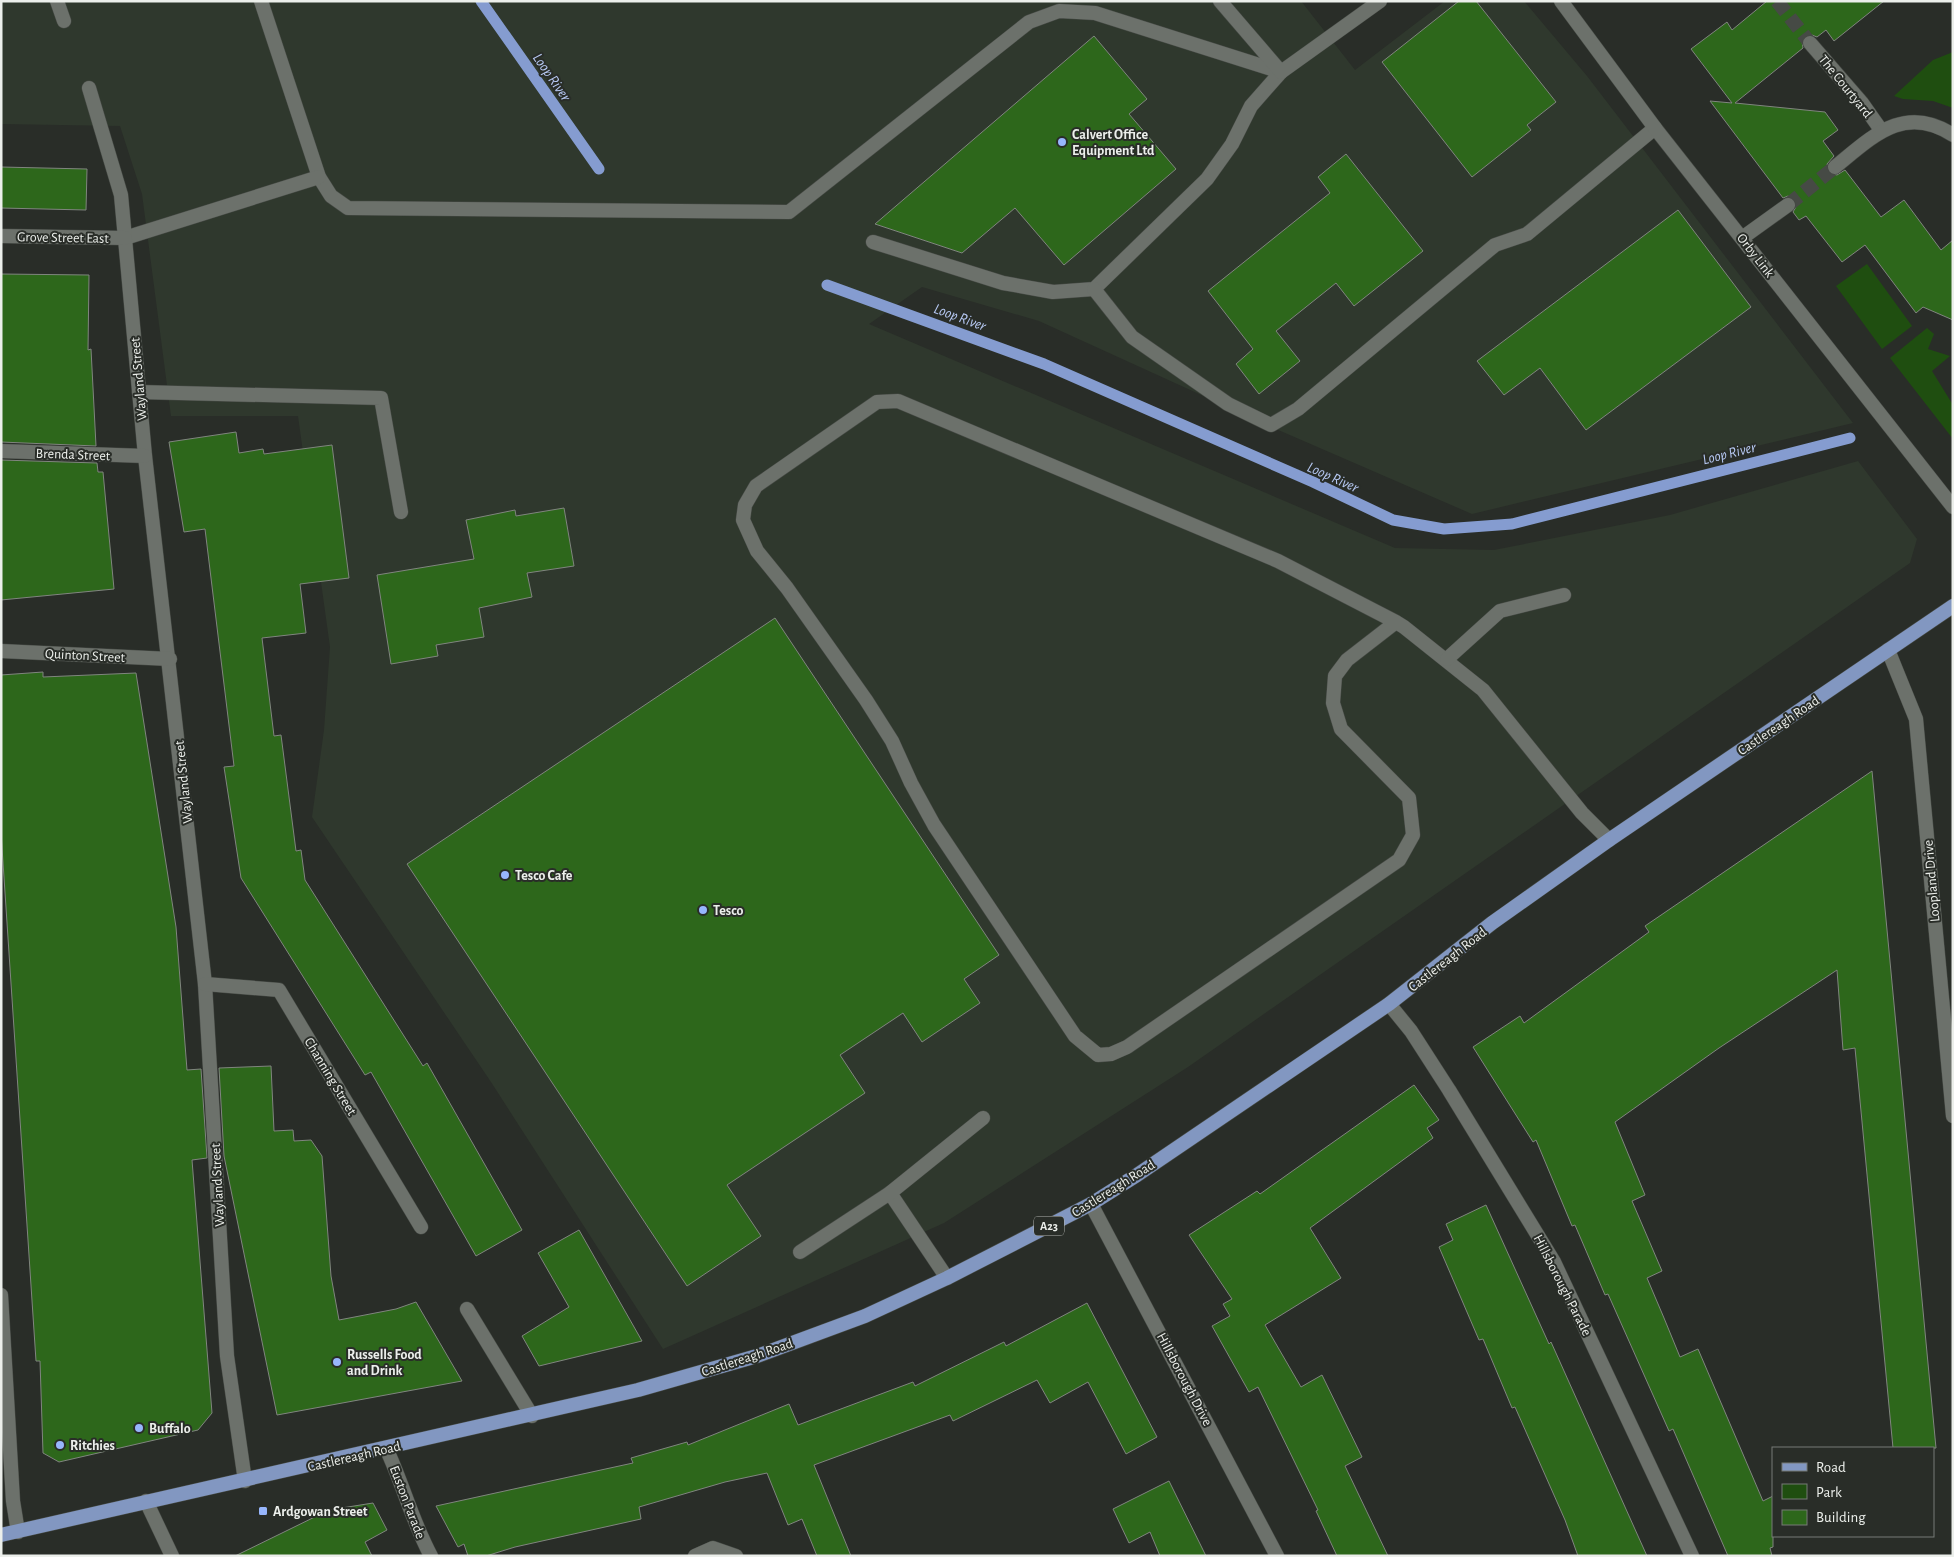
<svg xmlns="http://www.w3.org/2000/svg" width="1954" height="1557" font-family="'Alegreya Sans',sans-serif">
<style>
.built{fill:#2f382d}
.green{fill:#1f4e10}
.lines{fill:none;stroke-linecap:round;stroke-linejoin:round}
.stream{stroke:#859cd0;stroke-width:11}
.building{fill:#2d671b;stroke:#80857f}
.minor-tunnel{stroke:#464a45;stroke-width:14;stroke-dasharray:14 7;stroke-linecap:butt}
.service-casing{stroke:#464a45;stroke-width:15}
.minor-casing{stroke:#464a45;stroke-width:15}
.primary-casing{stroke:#464a45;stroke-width:15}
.service{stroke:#6c716b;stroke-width:14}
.minor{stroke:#6c716b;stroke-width:14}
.primary{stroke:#8297c1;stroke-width:14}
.poi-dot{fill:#97b6fd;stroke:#292d28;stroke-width:2}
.labels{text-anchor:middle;stroke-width:4;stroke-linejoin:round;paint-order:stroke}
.shield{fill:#292d28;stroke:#b2b5b0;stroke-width:1}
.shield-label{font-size:12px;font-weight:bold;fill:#ecefeb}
.street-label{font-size:14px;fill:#ecefeb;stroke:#292d28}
.poi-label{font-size:14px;font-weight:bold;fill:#ecefeb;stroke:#292d28;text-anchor:start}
.water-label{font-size:15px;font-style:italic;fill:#b6c8f2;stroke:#292d28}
</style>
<rect width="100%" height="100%" fill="#292d28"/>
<path class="built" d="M1 1H1301L1355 70 1445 1H1524L1587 76 1853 423 1472 514 1276 429 1039 321 922 287 869 324 1395 548 1494 550 1670 515 1858 461 1917 539 1910 563 1188 1067 944 1223 663 1349 491 1082 312 817 324 730 330 647 298 416H171L142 194 120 126 1 124Z"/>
<g class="green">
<path d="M1953 52V108L1933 101 1903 99 1894 96 1933 60Z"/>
<path d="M1867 264 1912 326 1882 349 1836 286Z"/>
<path d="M1927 328 1934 334 1928 349 1950 356 1932 371 1953 405V439L1890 358Z"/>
</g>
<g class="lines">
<g class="stream">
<path d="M481 1 599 169"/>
<path d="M827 285 1044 364 1313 482 1393 520 1444 529 1512 524 1850 438"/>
</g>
</g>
<g class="building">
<path d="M1459 1H1476L1556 102 1527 125 1531 130 1472 177 1382 62Z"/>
<path d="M1767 1H1884L1834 41 1826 30 1817 37 1812 35 1805 36 1802 41 1803 48 1735 103 1825 112 1838 130 1823 141 1834 156 1827 164 1829 173 1837 175 1845 170 1881 217 1904 200 1941 250 1953 240V320L1923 307 1916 313 1865 245 1842 262 1806 216 1799 220 1793 212 1797 205 1795 200 1788 196 1783 198 1710 101 1732 103 1691 49 1727 22 1732 30Z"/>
<path d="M1094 36 1147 99 1129 114 1176 169 1064 265 1015 208 962 253 875 224Z"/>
<path d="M1346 154 1423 251 1354 306 1336 283 1276 331 1300 361 1259 394 1236 364 1253 349 1208 291 1330 193 1318 177Z"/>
<path d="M1 167 87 169 86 210 1 208Z"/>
<path d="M1678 210 1751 307 1586 430 1540 368 1504 395 1477 361Z"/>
<path d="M1 274 89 275 88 350 91 349 96 446 1 442Z"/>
<path d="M236 432 239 453 263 449 264 454 332 445 349 578 300 584 306 633 262 638 274 736 281 735 296 851 301 850 305 880 423 1066 427 1063 522 1230 476 1256 371 1072 365 1075 241 878 224 767 234 766 205 529 184 532 169 442Z"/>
<path d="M1 460 97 463 98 472H103L114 589 1 600Z"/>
<path d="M564 508 574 566 527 573 532 597 479 608 484 637 436 645 438 656 391 664 377 575 474 559 466 520 515 510 516 516Z"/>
<path d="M775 618 999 955 964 979 980 1003 922 1042 903 1013 840 1055 865 1093 727 1185 761 1236 687 1286 407 864Z"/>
<path d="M43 672V677L136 673 176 927 187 1070 201 1069 207 1158 192 1160 212 1413 198 1430 59 1462 43 1453 40 1361H36L1 832V675Z"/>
<path d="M1872 771 1936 1448H1893L1855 1048 1843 1050 1837 970 1719 1048 1615 1122 1645 1195 1632 1201 1662 1271 1647 1278 1664 1318 1680 1357 1698 1349 1763 1501 1773 1496V1547L1770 1548 1772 1556H1728L1673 1429 1669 1431 1608 1294 1605 1295 1575 1225 1572 1226 1536 1140 1533 1142 1473 1047 1520 1016 1524 1023 1649 932 1645 926Z"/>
<path d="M271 1066 274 1131 293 1130 294 1141 311 1140 322 1156 331 1276 339 1320 396 1309 416 1302 462 1381 277 1415 224 1156 219 1068Z"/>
<path d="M1414 1085 1439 1120 1427 1128 1433 1138 1310 1228 1341 1278 1265 1325 1301 1387 1322 1375 1362 1457 1345 1466 1388 1556H1337L1316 1511 1318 1510 1258 1387 1249 1392 1212 1326 1230 1316 1223 1304 1232 1299 1189 1235 1257 1191 1260 1194Z"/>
<path d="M1486 1205 1549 1344 1551 1342 1647 1556H1578L1565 1520 1515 1407 1512 1408 1483 1339 1479 1340 1439 1247 1453 1240 1446 1224Z"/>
<path d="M579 1230 642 1341 539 1366 522 1336 569 1307 538 1253Z"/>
<path d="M1087 1303 1157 1437 1126 1454 1088 1382 1050 1403 1037 1380 953 1421 950 1415 814 1465 851 1556H817L802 1519 788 1525 767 1473 725 1482 639 1507 641 1519 515 1547 486 1556H468L464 1544 458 1547 436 1506 633 1463 631 1458 687 1442 688 1445 789 1404 798 1425 913 1382 915 1386 1004 1342 1006 1346Z"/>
<path d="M1169 1481 1206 1556H1160L1150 1532 1129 1543 1113 1509Z"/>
<path d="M373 1503 387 1530 365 1542 372 1556H235L329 1510Z"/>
</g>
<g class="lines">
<g class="minor-tunnel">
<path d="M1777 1 1810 43"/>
<path d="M1788 205 1835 167"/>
</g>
<defs>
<g id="service">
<path d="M57 1 64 21"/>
<path d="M261 1 319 177 331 196 348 208 789 212 1029 22 1059 11 1095 13 1281 72 1251 106 1232 144 1207 179 1094 289 1053 292 1003 283 873 242"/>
<path d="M1220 1 1281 72 1380 1"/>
<path d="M125 238 319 177"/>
<path d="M1094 289 1132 337 1228 404 1271 425 1298 409 1495 245 1527 234 1655 128"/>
<path d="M139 392 381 398 401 512"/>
<path d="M1396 622 1347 660 1335 676 1333 703 1341 729 1409 798 1413 835 1399 860 1127 1047 1111 1054 1098 1055 1075 1036 934 825 911 783 892 741 866 700 787 588 757 551 743 520 745 505 756 486 877 402 898 401 1278 561 1396 622 1404 627 1483 690 1582 813 1609 840"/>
<path d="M1447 659 1500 611 1564 595"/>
<path d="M890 1193 947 1278"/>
<path d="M800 1252 890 1193 983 1118"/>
</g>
<g id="minor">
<path d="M1561 1 1655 128 1953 507"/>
<path d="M1810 43 1862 103 1881 130"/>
<path d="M89 88 121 195 145 456 205 984 227 1356 245 1481"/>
<path d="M1835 167C1872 137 1904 103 1953 135"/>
<path d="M1 236 125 238"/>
<path d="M1742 238 1788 205"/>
<path d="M1 451 145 456"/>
<path d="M1888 650 1916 719 1953 1116"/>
<path d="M1 651 170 659"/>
<path d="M205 984 279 990 421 1227"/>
<path d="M1389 1004 1411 1031 1449 1090 1554 1262 1692 1556"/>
<path d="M1091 1204 1277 1556"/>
<path d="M1 1295 13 1501 18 1532"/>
<path d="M467 1309 532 1416"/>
<path d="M386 1448C403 1484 412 1521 431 1556"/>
<path d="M146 1501 172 1556"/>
<path d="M695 1556 713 1548 736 1556"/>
</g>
<path id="primary" d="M1 1535 638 1390 757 1356 865 1316 947 1278 1091 1204 1137 1175 1389 1004 1492 923 1609 840 1953 606"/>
</defs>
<use href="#service" class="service-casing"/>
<use href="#minor" class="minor-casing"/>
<use href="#primary" class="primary-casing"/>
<use href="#service" class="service"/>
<use href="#minor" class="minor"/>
<use href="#primary" class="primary"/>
</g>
<g class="poi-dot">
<circle cx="1062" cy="142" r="5"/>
<circle cx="505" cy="875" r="5"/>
<circle cx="703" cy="910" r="5"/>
<circle cx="337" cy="1362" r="5"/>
<circle cx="139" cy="1428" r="5"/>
<circle cx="60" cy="1445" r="5"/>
<rect x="258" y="1506" width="10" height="10" rx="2.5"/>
</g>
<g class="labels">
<rect class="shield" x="1034" y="1216.5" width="30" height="19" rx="4"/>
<g class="shield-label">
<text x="1049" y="1230">A23</text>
</g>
<g class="street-label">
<text transform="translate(1846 86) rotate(51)" y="5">The Courtyard</text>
<text transform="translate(63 237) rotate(1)" y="5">Grove Street East</text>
<text transform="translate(1756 255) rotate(52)" y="5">Orby Link</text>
<text transform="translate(138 379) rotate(-95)" y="5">Wayland Street</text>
<text transform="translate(73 454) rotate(2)" y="5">Brenda Street</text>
<text transform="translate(85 655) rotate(3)" y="5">Quinton Street</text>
<text transform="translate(1778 725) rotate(-34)" y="5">Castlereagh Road</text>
<text transform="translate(183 782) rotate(-96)" y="5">Wayland Street</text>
<text transform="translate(1931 881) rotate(-95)" y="5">Loopland Drive</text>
<text transform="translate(1447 959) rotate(-38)" y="5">Castlereagh Road</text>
<text transform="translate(331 1076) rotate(59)" y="5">Channing Street</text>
<text transform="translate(217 1185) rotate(-93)" y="5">Wayland Street</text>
<text transform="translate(1113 1188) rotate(-32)" y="5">Castlereagh Road</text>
<text transform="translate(1563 1285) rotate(63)" y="5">Hillsborough Parade</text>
<text transform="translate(747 1357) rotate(-18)" y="5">Castlereagh Road</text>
<text transform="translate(1185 1379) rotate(62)" y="5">Hillsborough Drive</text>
<text transform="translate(354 1456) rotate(-13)" y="5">Castlereagh Road</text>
<text transform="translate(408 1502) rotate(69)" y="5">Euston Parade</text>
</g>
<g class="poi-label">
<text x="1072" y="139">Calvert Office<tspan x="1072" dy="16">Equipment Ltd</tspan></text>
<text x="515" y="880">Tesco Cafe</text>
<text x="713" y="915">Tesco</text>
<text x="347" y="1359">Russells Food<tspan x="347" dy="16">and Drink</tspan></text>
<text x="149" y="1433">Buffalo</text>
<text x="70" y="1450">Ritchies</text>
<text x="273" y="1516">Ardgowan Street</text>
</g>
<g class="water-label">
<text transform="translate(552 77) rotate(55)" y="5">Loop River</text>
<text transform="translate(960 317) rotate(20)" y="5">Loop River</text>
<text transform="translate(1729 453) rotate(-14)" y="5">Loop River</text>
<text transform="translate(1333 477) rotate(24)" y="5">Loop River</text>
</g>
</g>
<rect width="1954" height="1557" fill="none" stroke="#ecefeb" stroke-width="5"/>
<rect x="1772" y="1447" width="162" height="90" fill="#292d28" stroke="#777b76"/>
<rect x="1782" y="1463" width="25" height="8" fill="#8297c1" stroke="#777b76"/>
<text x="1816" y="1472" font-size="15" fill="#ecefeb">Road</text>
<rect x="1782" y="1484" width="25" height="15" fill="#1f4e10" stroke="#777b76"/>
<text x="1816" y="1497" font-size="15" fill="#ecefeb">Park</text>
<rect x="1782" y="1510" width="25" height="15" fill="#2d671b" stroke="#777b76"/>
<text x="1816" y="1522" font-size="15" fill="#ecefeb">Building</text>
</svg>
